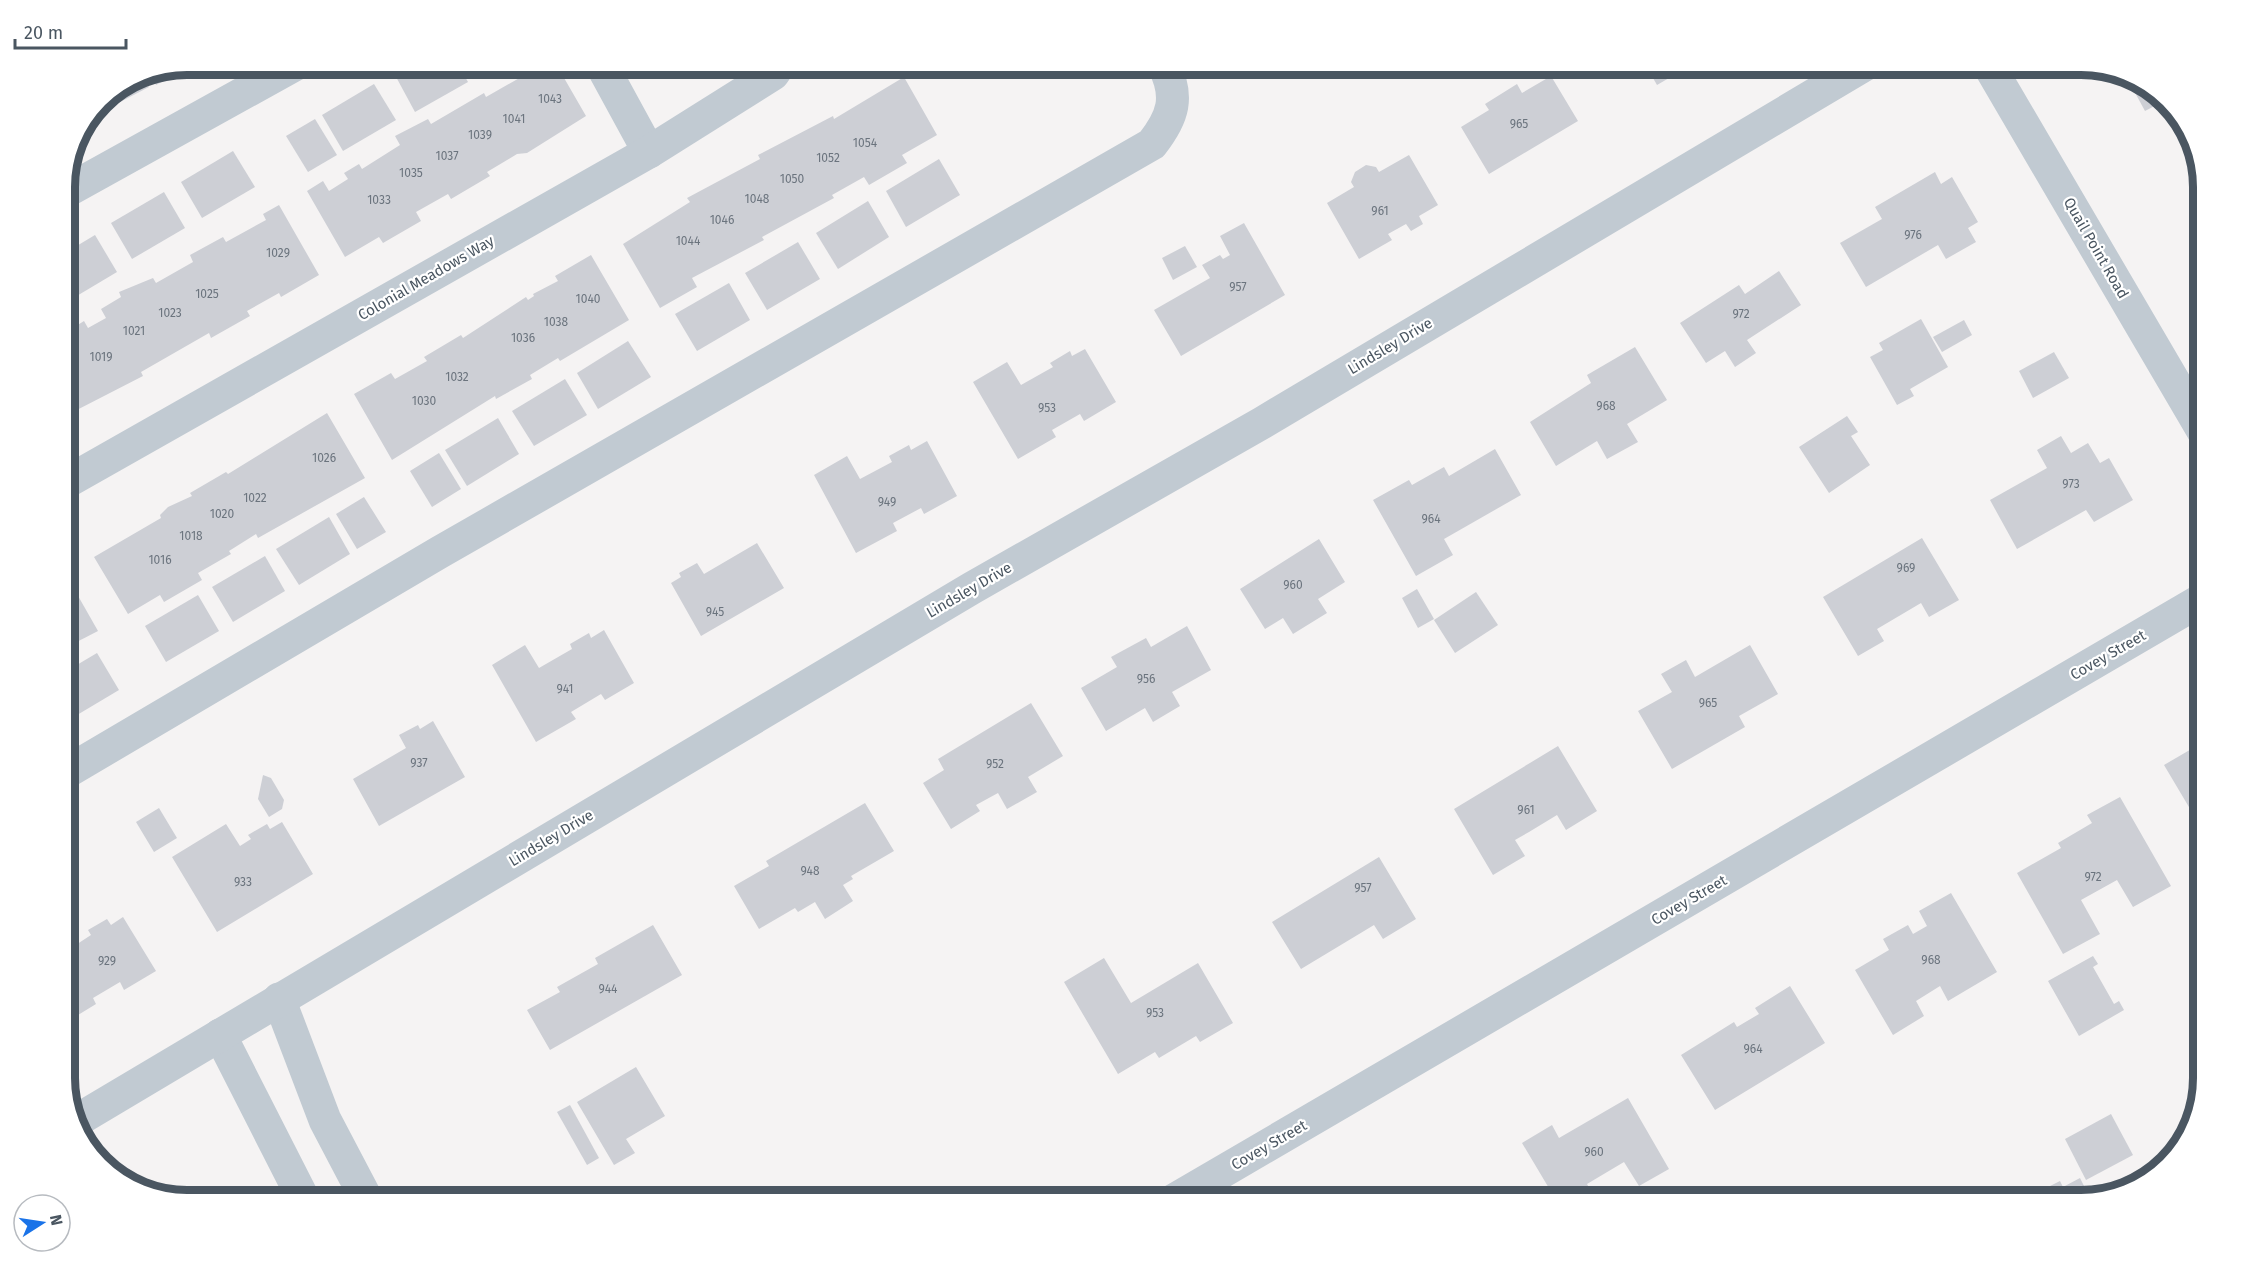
<svg xmlns="http://www.w3.org/2000/svg" width="2268" height="1265" font-family="'Fira Sans',sans-serif">
<style>
.building{fill:#cdcfd5}
.lines{fill:none;stroke-linecap:round;stroke-linejoin:round}
.minor{stroke:#c1cad2;stroke-width:33}
.labels{text-anchor:middle;stroke-width:4.5;stroke-linejoin:round;paint-order:stroke}
.number-label{font-size:12px;fill:#6b747e}
.street-label{font-size:15px;fill:#4a5661;stroke:#fff}
.rim{fill:none;stroke:#4a5661;stroke-width:8}
</style>
<rect width="100%" height="100%" fill="#f5f3f3"/>
<g class="building">
<path d="M414 64H458L468 82 415 112 395 75Z"/>
<path d="M474 64H500L481 76Z"/>
<path d="M535 64H556L586 116 527 153 517 154 487 172 490 176 451 199 448 194 416 212 421 221 383 243 379 237 345 257 307 191 323 181 329 191 348 179 344 173 359 164 362 169 400 145 395 136 428 119 431 124 484 93 486 97 537 68Z"/>
<path d="M1645 64H1687L1688 67 1657 85Z"/>
<path d="M184 65 186 69 156 85 150 72Z"/>
<path d="M142 73 149 87 95 115 93 111 100 100Z"/>
<path d="M1551 76 1578 121 1489 174 1461 127 1489 110 1485 104 1517 84 1522 93Z"/>
<path d="M2126 76 2142 81 2164 101 2145 111Z"/>
<path d="M904 77 937 135 902 155 907 163 869 185 864 177 832 195 834 198 762 237 764 240 692 278 697 287 660 308 623 244 690 202 687 198 760 159 758 155 833 116 834 119Z"/>
<path d="M374 84 396 120 343 151 322 115Z"/>
<path d="M315 119 337 155 308 172 286 136Z"/>
<path d="M233 151 255 187 202 218 181 182Z"/>
<path d="M1409 155 1438 205 1419 216 1423 224 1411 231 1406 224 1388 234 1392 240 1359 259 1327 203 1354 187 1351 182 1355 172 1366 165 1376 167 1379 172Z"/>
<path d="M939 159 960 195 906 227 886 191Z"/>
<path d="M1935 172 1941 184 1952 177 1978 222 1968 228 1976 242 1946 259 1938 245 1866 287 1840 243 1882 219 1875 207Z"/>
<path d="M164 192 185 228 132 259 111 223Z"/>
<path d="M868 201 889 237 838 269 816 233Z"/>
<path d="M279 205 319 275 281 297 279 293 247 311 250 316 211 338 209 333 141 372 143 376 69 414 65 407V333L84 321 88 328 106 318 101 309 121 297 119 292 153 278 156 283 193 262 190 255 223 237 226 242 266 220 263 214Z"/>
<path d="M1244 223 1285 295 1181 356 1154 310 1210 278 1202 265 1220 255 1223 259 1230 255 1220 236Z"/>
<path d="M95 235 117 272 65 303V253Z"/>
<path d="M798 242 820 279 767 310 745 273Z"/>
<path d="M1185 246 1197 267 1173 280 1162 258Z"/>
<path d="M591 255 629 320 560 361 558 358 530 375 532 379 496 399 495 396 392 460 354 394 391 373 395 379 427 361 424 357 461 335 463 338 526 297 528 300 534 296 533 294 558 281 555 276Z"/>
<path d="M1779 271 1801 305 1747 340 1756 353 1735 367 1725 351 1706 363 1680 323 1739 285 1745 294Z"/>
<path d="M729 283 750 320 697 351 675 314Z"/>
<path d="M1921 319 1948 367 1910 389 1914 396 1897 405 1870 357 1883 350 1879 343Z"/>
<path d="M1964 320 1972 335 1942 352 1933 337Z"/>
<path d="M628 341 651 377 598 409 577 373Z"/>
<path d="M1635 347 1667 400 1627 424 1638 442 1607 459 1597 441 1556 466 1530 422 1591 383 1587 375Z"/>
<path d="M1085 349 1116 402 1084 421 1080 414 1052 430 1056 437 1018 459 973 382 1007 362 1021 385 1053 367 1050 363 1070 351 1072 356Z"/>
<path d="M2054 352 2069 378 2033 398 2019 371Z"/>
<path d="M565 379 587 415 534 446 512 411Z"/>
<path d="M327 413 365 478 258 538 256 534 229 551 231 554 198 573 202 580 164 602 160 595 128 614 94 557 161 518 160 515 168 507 192 496 190 493 226 472 228 474Z"/>
<path d="M1847 416 1858 432 1851 436 1870 465 1829 493 1799 447Z"/>
<path d="M498 418 519 454 467 486 445 450Z"/>
<path d="M2061 436 2071 453 2088 443 2100 463 2109 458 2133 500 2094 522 2086 510 2017 549 1990 500 2047 468 2037 450Z"/>
<path d="M927 441 957 496 924 514 921 508 893 523 897 531 856 553 814 475 847 456 860 479 892 462 889 456 909 445 911 450Z"/>
<path d="M1495 449 1521 495 1444 539 1453 555 1416 576 1373 500 1409 480 1412 485 1444 467 1449 476Z"/>
<path d="M439 453 461 489 432 507 410 471Z"/>
<path d="M364 497 386 532 357 549 336 514Z"/>
<path d="M329 517 350 554 299 585 276 549Z"/>
<path d="M1922 538 1959 600 1929 617 1921 603 1877 629 1884 641 1858 656 1823 597Z"/>
<path d="M1319 539 1345 582 1318 599 1327 613 1293 634 1283 618 1265 629 1240 589Z"/>
<path d="M757 543 784 588 701 636 671 583 681 577 679 573 697 563 704 574Z"/>
<path d="M265 556 285 591 233 622 212 587Z"/>
<path d="M65 573 98 631 65 648Z"/>
<path d="M1417 589 1434 619 1418 628 1402 598Z"/>
<path d="M1476 592 1498 625 1455 653 1434 620Z"/>
<path d="M198 595 219 631 166 662 145 626Z"/>
<path d="M1187 626 1211 670 1172 692 1180 706 1153 722 1145 708 1106 731 1081 688 1117 667 1111 657 1146 638 1151 647Z"/>
<path d="M604 630 634 683 605 700 601 694 571 712 576 719 536 742 492 665 525 645 539 668 572 649 570 644 589 633 591 638Z"/>
<path d="M1750 645 1778 694 1739 716 1745 727 1672 769 1638 711 1672 692 1661 674 1686 660 1695 677Z"/>
<path d="M97 653 119 690 67 721 65 716V672Z"/>
<path d="M1031 703 1063 756 1028 777 1037 792 1007 809 998 793 976 805 980 811 951 829 923 783 944 770 938 759Z"/>
<path d="M433 721 465 777 379 826 353 779 406 748 399 735 418 725 420 729Z"/>
<path d="M2203 733V828L2202 829 2164 765 2200 744 2196 737Z"/>
<path d="M1558 746 1597 811 1566 830 1557 815 1529 832 1515 840 1525 856 1493 875 1454 809Z"/>
<path d="M263 775 271 778 284 800 282 809 269 817 258 799Z"/>
<path d="M2120 797 2171 886 2133 907 2117 880 2081 900 2100 934 2063 954 2017 873 2061 848 2058 843 2092 823 2087 815Z"/>
<path d="M865 803 894 851 851 876 853 879 843 885 853 901 825 919 815 902 798 912 795 908 759 929 734 886 769 866 766 861Z"/>
<path d="M159 808 177 838 154 852 136 822Z"/>
<path d="M282 822 313 874 217 932 172 857 226 824 240 846 251 839 248 835 267 824 270 829Z"/>
<path d="M1379 857 1416 919 1383 939 1374 925 1301 969 1272 922Z"/>
<path d="M1951 893 1997 972 1948 1001 1940 986 1916 1001 1924 1016 1893 1035 1855 970 1889 950 1883 939 1908 925 1913 934 1927 926 1919 911Z"/>
<path d="M123 917 156 971 124 990 120 982 93 998 96 1004 65 1023V952L91 935 88 930 107 919 111 925Z"/>
<path d="M653 925 682 975 550 1050 527 1010 560 992 557 987 598 964 595 958Z"/>
<path d="M2093 956 2098 964 2093 967 2114 1004 2119 1001 2124 1010 2079 1036 2048 981Z"/>
<path d="M1104 958 1131 1003 1198 963 1233 1023 1200 1042 1196 1036 1159 1058 1155 1052 1118 1074 1064 982Z"/>
<path d="M1790 986 1825 1043 1715 1110 1681 1055 1734 1022 1737 1027 1759 1014 1755 1008Z"/>
<path d="M636 1067 665 1116 626 1139 635 1153 614 1165 577 1102Z"/>
<path d="M1628 1098 1669 1169 1639 1186 1624 1162 1587 1184 1596 1200H1556L1522 1143 1552 1125 1559 1138Z"/>
<path d="M570 1105 599 1158 587 1165 557 1112Z"/>
<path d="M2111 1114 2133 1155 2086 1180 2065 1139Z"/>
<path d="M2080 1178 2090 1198 2041 1200 2036 1193 2060 1181 2063 1187Z"/>
<path d="M1468 1188 1476 1200H1448Z"/>
</g>
<g class="lines">
<g class="minor">
<path d="M601 64 649 152"/>
<path d="M1988 64 2203 431"/>
<path d="M65 192 296 64"/>
<path d="M65 483 649 152 773 74 780 64"/>
<path d="M65 773 440 552 1152 144C1173 117 1180 97 1163 64"/>
<path d="M279 999 325 1120 367 1200"/>
<path d="M220 1035 304 1200"/>
<path d="M76 1121 972 588 1262 423 1866 64"/>
<path d="M1174 1200 2203 599"/>
</g>
</g>
<g class="labels">
<g class="number-label">
<text x="550" y="103">1043</text>
<text x="514" y="123">1041</text>
<text x="1519" y="128">965</text>
<text x="480" y="139">1039</text>
<text x="865" y="147">1054</text>
<text x="447" y="160">1037</text>
<text x="828" y="162">1052</text>
<text x="411" y="177">1035</text>
<text x="792" y="183">1050</text>
<text x="757" y="203">1048</text>
<text x="379" y="204">1033</text>
<text x="1380" y="215">961</text>
<text x="722" y="224">1046</text>
<text x="1913" y="239">976</text>
<text x="688" y="245">1044</text>
<text x="278" y="257">1029</text>
<text x="1238" y="291">957</text>
<text x="207" y="298">1025</text>
<text x="588" y="303">1040</text>
<text x="170" y="317">1023</text>
<text x="1741" y="318">972</text>
<text x="556" y="326">1038</text>
<text x="134" y="335">1021</text>
<text x="523" y="342">1036</text>
<text x="101" y="361">1019</text>
<text x="457" y="381">1032</text>
<text x="424" y="405">1030</text>
<text x="1606" y="410">968</text>
<text x="1047" y="412">953</text>
<text x="324" y="462">1026</text>
<text x="2071" y="488">973</text>
<text x="255" y="502">1022</text>
<text x="887" y="506">949</text>
<text x="222" y="518">1020</text>
<text x="1431" y="523">964</text>
<text x="191" y="540">1018</text>
<text x="160" y="564">1016</text>
<text x="1906" y="572">969</text>
<text x="1293" y="589">960</text>
<text x="715" y="616">945</text>
<text x="1146" y="683">956</text>
<text x="565" y="693">941</text>
<text x="1708" y="707">965</text>
<text x="419" y="767">937</text>
<text x="995" y="768">952</text>
<text x="1526" y="814">961</text>
<text x="810" y="875">948</text>
<text x="2093" y="881">972</text>
<text x="243" y="886">933</text>
<text x="1363" y="892">957</text>
<text x="1931" y="964">968</text>
<text x="107" y="965">929</text>
<text x="608" y="993">944</text>
<text x="1155" y="1017">953</text>
<text x="1753" y="1053">964</text>
<text x="1594" y="1156">960</text>
</g>
<g class="street-label">
<text transform="translate(2096 248) rotate(60)" y="5">Quail Point Road</text>
<text transform="translate(426 278) rotate(-30)" y="5">Colonial Meadows Way</text>
<text transform="translate(1390 346) rotate(-31)" y="5">Lindsley Drive</text>
<text transform="translate(969 590) rotate(-30)" y="5">Lindsley Drive</text>
<text transform="translate(2108 655) rotate(-30)" y="5">Covey Street</text>
<text transform="translate(551 838) rotate(-31)" y="5">Lindsley Drive</text>
<text transform="translate(1689 900) rotate(-30)" y="5">Covey Street</text>
<text transform="translate(1269 1145) rotate(-30)" y="5">Covey Street</text>
</g>
</g>
<path d="M0 0H2268V1265H0ZM187 75H2081A112 112 0 0 1 2193 187V1078A112 112 0 0 1 2081 1190H187A112 112 0 0 1 75 1078V187A112 112 0 0 1 187 75Z" fill="#fff" fill-rule="evenodd"/>
<path class="rim" d="M187 75H2081A112 112 0 0 1 2193 187V1078A112 112 0 0 1 2081 1190H187A112 112 0 0 1 75 1078V187A112 112 0 0 1 187 75Z"/>
<g transform="translate(42 1223) rotate(78)"><circle r="28" fill="#ffffff" stroke="#b7bbc0" stroke-width="1.5"/>
<path d="M0-4.5L10 22L0 15L-10 22Z" fill="#1a73e8"/>
<text y="-9" font-size="16" font-weight="bold" text-anchor="middle" fill="#4a5661">N</text>
</g>
<path d="M15 39v9h111v-9" fill="none" stroke="#4a5661" stroke-width="3"/>
<text x="24" y="39" font-size="18" fill="#4a5661" stroke="#ffffff" stroke-width="4.5" paint-order="stroke">20 m</text>
</svg>
